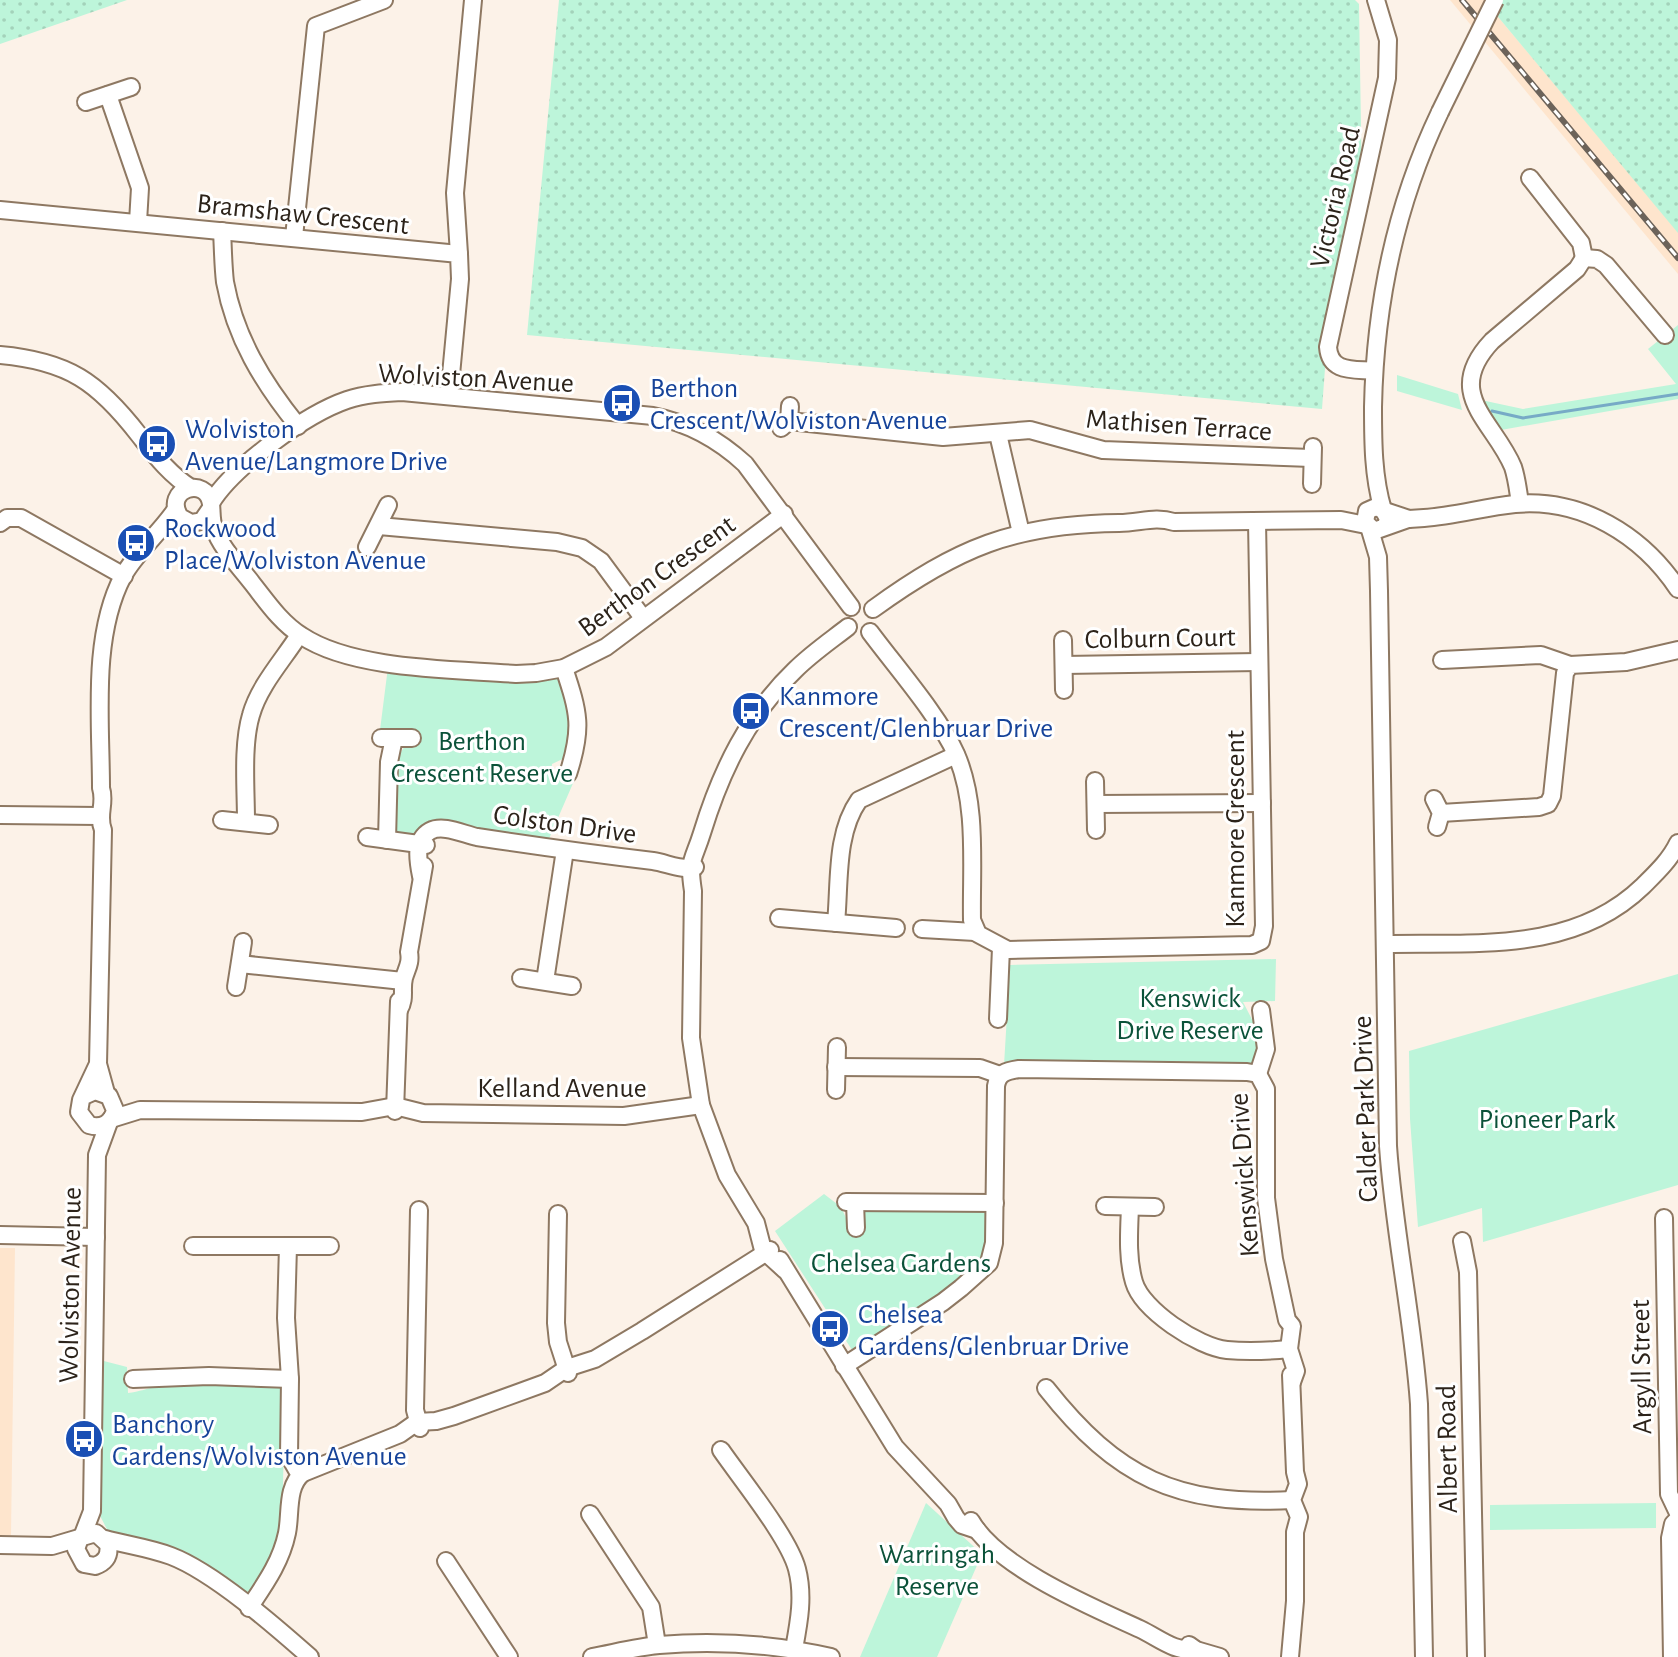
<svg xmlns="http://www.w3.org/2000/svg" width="1678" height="1657" font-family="'Alegreya Sans',sans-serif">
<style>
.built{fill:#fee5cd}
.grass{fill:url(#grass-dots)}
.park{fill:#bdf5da}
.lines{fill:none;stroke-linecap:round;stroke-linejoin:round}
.stream{stroke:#77aac6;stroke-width:3}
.minor-casing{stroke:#8e7862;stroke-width:20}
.minor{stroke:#fff;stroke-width:16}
.rail-casing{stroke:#6c635a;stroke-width:6}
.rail{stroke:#fff;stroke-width:3;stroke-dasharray:9;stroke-linecap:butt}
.minor-bridge-casing{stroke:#8e7862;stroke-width:20;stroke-linecap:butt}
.minor-bridge{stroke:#fff;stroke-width:16}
.labels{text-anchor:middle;stroke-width:6;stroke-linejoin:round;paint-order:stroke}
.street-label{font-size:28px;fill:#2c231a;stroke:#fff}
.transit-label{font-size:28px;fill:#164399;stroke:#fff;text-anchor:start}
.park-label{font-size:28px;fill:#0b5239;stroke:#fff}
</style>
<defs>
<pattern id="grass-dots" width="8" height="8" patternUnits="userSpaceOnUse" patternTransform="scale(2)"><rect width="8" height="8" fill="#bdf5da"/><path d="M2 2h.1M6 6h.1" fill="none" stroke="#a3d2ba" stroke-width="1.8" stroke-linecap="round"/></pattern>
</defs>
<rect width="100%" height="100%" fill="#fcf2e8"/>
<g class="built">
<path d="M1450 0H1484L1678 232V274Z"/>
<path d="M0 1248H15L11 1535H0Z"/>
</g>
<g class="grass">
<path d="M0 0H127L0 44Z"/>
<path d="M559 0H1355L1359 4 1362 191 1330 301 1322 409 527 335Z"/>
<path d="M1500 0H1678V233L1494 12Z"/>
</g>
<g class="park">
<path d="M1678 325V399L1501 430 1487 412 1481 400 1523 409 1676 384 1648 349Z"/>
<path d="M1397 375 1458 394 1462 410 1397 391Z"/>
<path d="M388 667 557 677C577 706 576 722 571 755L552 764 551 777 574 781 548 841 435 826 416 836 395 834 394 762 405 746 412 744V731L380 730Z"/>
<path d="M1276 959 1275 1001 1243 1002 1258 1031 1261 1056 1252 1066 1004 1065 1010 965Z"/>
<path d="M1678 974V1185L1483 1242 1482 1208 1418 1227 1410 1119 1409 1051Z"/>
<path d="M824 1194 841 1207 851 1229 866 1209H979L989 1216 990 1242 979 1269 854 1353 775 1231Z"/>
<path d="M100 1360 127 1367 128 1393C139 1392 148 1388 159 1386 180 1382 264 1381 281 1388L285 1399 282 1525 277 1545 253 1592 246 1594 188 1555 166 1545 110 1535 97 1510Z"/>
<path d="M926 1503 982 1554 937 1657H860Z"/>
<path d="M1656 1503V1528L1490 1530V1505Z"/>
</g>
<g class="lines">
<path class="stream" d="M1492 411 1523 418 1678 394"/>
<defs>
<g id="minor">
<path d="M108 95 140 188 138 222"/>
<path d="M86 102 131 87"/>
<path d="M1530 178 1581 243 1584 258"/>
<path d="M0 210 459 254 460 279 449 396"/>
<path d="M222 231C223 248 223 265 225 282 235 337 263 383 298 426"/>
<path d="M294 237 316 26 384 0"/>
<path d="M459 254 455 193 473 0"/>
<path d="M1584 258 1597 259 1606 265 1665 335"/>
<path d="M0 355C68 361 98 382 139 435 155 455 169 474 191 488"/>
<path d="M1374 371C1353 369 1330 373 1328 347L1387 78 1388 40 1376 0"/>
<path d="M789 421 943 437 1030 430 1103 450 1311 458"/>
<path d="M781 428 789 421 790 406"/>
<path d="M998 434 1021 533"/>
<path d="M1312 484 1313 447"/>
<path d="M211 503C233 467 306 414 347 400 365 394 383 393 402 392L653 416C689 423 719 440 745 464L851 607"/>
<path d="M1520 503C1518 491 1517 479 1513 467 1494 421 1442 394 1492 341L1577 269 1584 258"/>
<path d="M211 508 202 521 191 523 180 517C162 489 207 475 211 504 212 512 211 520 214 528 221 548 239 566 252 583 267 602 281 623 302 636 353 670 453 669 516 674L536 673 564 668 606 647 784 514"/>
<path d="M1383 510C1373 477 1373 441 1373 407 1375 305 1396 204 1440 112"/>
<path d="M1385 511 1409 519 1424 518C1455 516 1484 507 1515 504 1582 498 1642 535 1678 589"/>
<path d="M0 523 7 518H21L124 576"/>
<path d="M379 526 557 542 582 548 601 561 643 618"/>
<path d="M1386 526 1388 518 1383 510 1376 507 1367 511 1365 522 1374 531 1408 519"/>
<path d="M1370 530 1378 557 1379 591 1388 1146C1394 1233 1413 1318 1419 1404L1424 1657"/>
<path d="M367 547 388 505"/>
<path d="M873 609C957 548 1014 524 1119 523 1140 523 1154 516 1174 522L1341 520 1366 525"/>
<path d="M870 632C896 667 939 716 956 754 978 804 971 867 972 920L978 934 1008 950 1252 945 1261 941 1264 926 1257 521"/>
<path d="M1063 640 1064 690"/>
<path d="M1442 660 1541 655 1570 665"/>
<path d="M1064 665 1258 662"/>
<path d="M564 668C579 713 583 728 568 774"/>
<path d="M381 738H412"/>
<path d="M1095 781 1096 830"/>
<path d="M1434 799 1441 813 1437 827"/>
<path d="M1096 804 1262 803"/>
<path d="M1441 813 1539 807 1548 804 1552 796 1565 673 1570 665 1626 662 1678 650"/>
<path d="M0 815 99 816"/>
<path d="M222 820 269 825"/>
<path d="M246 821C246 789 242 745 251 715 259 686 283 660 299 635"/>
<path d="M367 837 426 845"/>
<path d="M387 840 389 762 394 738"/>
<path d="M421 876C418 861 414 840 430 831 443 824 463 834 477 837 536 846 594 854 653 861 667 863 682 871 695 867"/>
<path d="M779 918 896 928"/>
<path d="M836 923C840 883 835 834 859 800L956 755"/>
<path d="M922 929 975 932"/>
<path d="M1385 944C1474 942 1573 954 1643 886 1656 873 1670 860 1678 843"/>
<path d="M240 964 403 981"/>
<path d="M521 978 572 986"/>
<path d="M545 981 565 850"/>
<path d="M236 987 243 942"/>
<path d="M399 1010C406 998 401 990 404 978 407 968 411 963 409 952L424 866"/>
<path d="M998 1019 1001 948"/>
<path d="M836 1067 980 1068 1000 1075"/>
<path d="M1258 1074 1266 1049 1261 1010"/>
<path d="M836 1090 837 1047"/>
<path d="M106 1093 98 1064 103 830C97 815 106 803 101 788 101 721 91 637 123 576 137 551 160 533 176 509"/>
<path d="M84 1096 95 1091 109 1096 115 1110C112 1123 102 1129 89 1125L79 1112 81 1100 97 1066"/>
<path d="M395 1111 399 1001"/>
<path d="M111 1119 140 1110 362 1112 395 1106 423 1113 624 1116 701 1105"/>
<path d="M846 1202 995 1203"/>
<path d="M855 1203 856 1228"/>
<path d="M1105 1206 1155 1207"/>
<path d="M1130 1207C1129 1232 1127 1258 1134 1282 1142 1310 1198 1347 1227 1350 1247 1352 1269 1351 1289 1349"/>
<path d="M419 1210 415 1410 420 1428"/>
<path d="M558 1214 556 1323 558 1342 568 1373"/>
<path d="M1664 1218 1669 1494 1678 1513"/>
<path d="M0 1235 96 1237"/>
<path d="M1462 1241 1468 1272 1476 1657"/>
<path d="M193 1246H330"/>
<path d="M288 1246 286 1318 290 1379 289 1456 297 1470 303 1473"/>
<path d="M780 1260 895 1447 948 1504 956 1518 962 1525 977 1530"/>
<path d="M785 1270 763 1250 756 1223 727 1175 701 1105 691 1038 693 891C688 859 693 862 702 833 721 771 748 715 795 670 811 654 830 641 848 627"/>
<path d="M844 1366 943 1302 961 1288 989 1263 994 1243 996 1086C998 1073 1006 1071 1019 1069L1247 1072 1258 1074 1266 1089V1198L1274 1259 1287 1320 1292 1326 1289 1349 1296 1371 1292 1382"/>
<path d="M133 1379 209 1376 290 1379"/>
<path d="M1046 1388C1117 1478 1177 1506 1292 1500"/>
<path d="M721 1450C741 1479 789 1538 797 1569 804 1596 799 1622 794 1649"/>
<path d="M590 1514 651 1607 657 1645"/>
<path d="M971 1521C998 1568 1092 1607 1140 1629 1159 1638 1174 1652 1196 1650"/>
<path d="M82 1537 92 1511 97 1155 109 1122"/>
<path d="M105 1539C127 1545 150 1548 171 1556 213 1572 275 1626 310 1657"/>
<path d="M0 1545 52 1546 96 1533 108 1544C110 1555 106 1562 95 1566L84 1564 76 1549 80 1538"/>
<path d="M446 1561 509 1657"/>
<path d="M249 1608C265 1584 281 1562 287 1533 291 1514 286 1486 303 1473L400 1434 417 1422 436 1421 454 1416 545 1383 567 1368 595 1359 642 1331 770 1250"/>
<path d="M1189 1645 1196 1650 1220 1657"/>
<path d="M592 1657C614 1653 637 1647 659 1645 717 1640 774 1644 831 1657"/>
<path d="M1290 1657 1295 1601V1532L1299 1517 1292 1500 1298 1484 1295 1472 1291 1375"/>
<path d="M1672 1657 1670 1538 1673 1524 1678 1519"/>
</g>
</defs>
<use href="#minor" class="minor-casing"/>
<use href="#minor" class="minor"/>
<defs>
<path id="rail" d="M1462 0 1678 258"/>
</defs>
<use href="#rail" class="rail-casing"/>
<use href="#rail" class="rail"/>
<defs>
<path id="minor-bridge" d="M1440 112 1495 0"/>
</defs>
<use href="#minor-bridge" class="minor-bridge-casing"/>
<use href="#minor-bridge" class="minor-bridge"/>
</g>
<defs>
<symbol id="bus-disc" viewBox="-11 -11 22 22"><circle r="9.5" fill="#1a4fb4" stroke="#fff"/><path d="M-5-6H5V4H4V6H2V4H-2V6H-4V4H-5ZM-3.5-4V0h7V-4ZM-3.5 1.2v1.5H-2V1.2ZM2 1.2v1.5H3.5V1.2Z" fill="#fff"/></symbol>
</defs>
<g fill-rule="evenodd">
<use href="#bus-disc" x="600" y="381" width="44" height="44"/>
<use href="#bus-disc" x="135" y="422" width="44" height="44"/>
<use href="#bus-disc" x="114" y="521" width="44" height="44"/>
<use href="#bus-disc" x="729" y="689" width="44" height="44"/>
<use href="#bus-disc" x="808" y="1307" width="44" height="44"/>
<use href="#bus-disc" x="62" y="1417" width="44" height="44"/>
</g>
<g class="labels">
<g class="street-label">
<text transform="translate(1334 197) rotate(-77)" y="10">Victoria Road</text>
<text transform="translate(303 213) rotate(6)" y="10">Bramshaw Crescent</text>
<text transform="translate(476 377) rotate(3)" y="10">Wolviston Avenue</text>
<text transform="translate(1179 424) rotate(4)" y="10">Mathisen Terrace</text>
<text transform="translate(656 575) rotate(-36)" y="10">Berthon Crescent</text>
<text transform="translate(1160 637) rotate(-1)" y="10">Colburn Court</text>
<text transform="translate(565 823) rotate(8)" y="10">Colston Drive</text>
<text transform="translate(1234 829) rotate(-90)" y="10">Kanmore Crescent</text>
<text x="562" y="1097">Kelland Avenue</text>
<text transform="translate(1364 1109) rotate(-92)" y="10">Calder Park Drive</text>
<text transform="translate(1243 1175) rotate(-94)" y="10">Kenswick Drive</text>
<text transform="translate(69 1285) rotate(-89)" y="10">Wolviston Avenue</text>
<text transform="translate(1640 1367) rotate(-91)" y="10">Argyll Street</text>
<text transform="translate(1446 1449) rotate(-91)" y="10">Albert Road</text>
</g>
<g class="transit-label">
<text x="650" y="397">Berthon<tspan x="650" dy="32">Crescent/Wolviston Avenue</tspan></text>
<text x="185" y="438">Wolviston<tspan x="185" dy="32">Avenue/Langmore Drive</tspan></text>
<text x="164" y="537">Rockwood<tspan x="164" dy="32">Place/Wolviston Avenue</tspan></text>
<text x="779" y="705">Kanmore<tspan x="779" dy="32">Crescent/Glenbruar Drive</tspan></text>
<text x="858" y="1323">Chelsea<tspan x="858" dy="32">Gardens/Glenbruar Drive</tspan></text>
<text x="112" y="1433">Banchory<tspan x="112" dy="32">Gardens/Wolviston Avenue</tspan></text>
</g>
<g class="park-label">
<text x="482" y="750">Berthon<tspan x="482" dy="32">Crescent Reserve</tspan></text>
<text x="1190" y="1007">Kenswick<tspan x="1190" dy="32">Drive Reserve</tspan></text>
<text x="1547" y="1128">Pioneer Park</text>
<text x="901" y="1272">Chelsea Gardens</text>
<text x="937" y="1563">Warringah<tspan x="937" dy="32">Reserve</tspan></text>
</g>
</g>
</svg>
